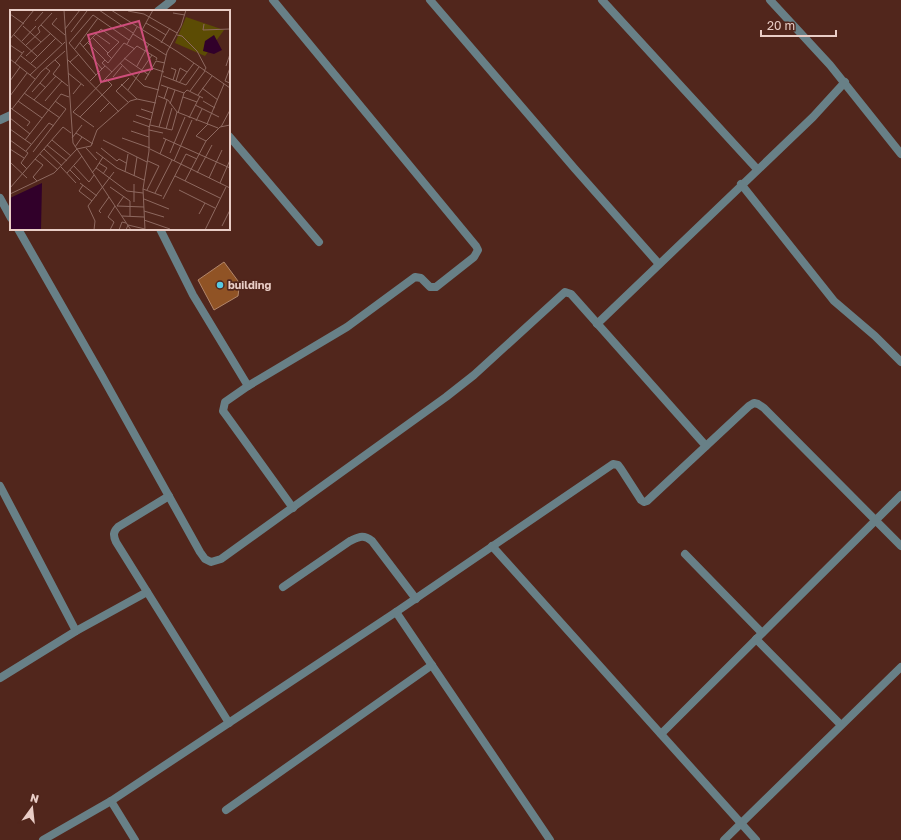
<svg xmlns="http://www.w3.org/2000/svg" width="901" height="840" font-family="'Golos Text',sans-serif">
<style>
.building{fill:#905325;stroke:#b2866a}
.lines{fill:none;stroke-linecap:round;stroke-linejoin:round}
.minor{stroke:#688087;stroke-width:8}
.poi-dot{fill:#57c9e2;stroke:#51261c;stroke-width:1.5}
.labels{text-anchor:middle;stroke-width:3.5;stroke-linejoin:round;paint-order:stroke}
.poi-label{font-size:11px;font-weight:bold;fill:#e9cdc6;stroke:#51261c;text-anchor:start}
.inset-road{fill:none;stroke:#8e6960;stroke-width:1}
.view{fill:#ce4e7b;fill-opacity:0.15;stroke:#ce4e7b;stroke-width:2}
.inset-edge{fill:none;stroke:#e9cdc6;stroke-width:2}
</style>
<rect width="100%" height="100%" fill="#51261c"/>
<path class="building" d="M224 262 238 281 239 288 238 296 214 310 198 280Z"/>
<g class="lines">
<g class="minor">
<path d="M273 0 476 246 478 250 474 257 436 287H430L421 278 415 277 347 327 248 386 225 402 223 411 226 415 293 508"/>
<path d="M430 0 575 169 659 264"/>
<path d="M602 0 757 169"/>
<path d="M770 0 830 65 901 154"/>
<path d="M158 11 172 0"/>
<path d="M0 120 11 115"/>
<path d="M229 136 319 242"/>
<path d="M741 184 834 301 875 336 901 362"/>
<path d="M0 198 11 218"/>
<path d="M18 229 102 376 200 552 205 559 211 562 221 559 446 397 474 375 565 292 571 294 706 446"/>
<path d="M160 229 193 295 248 386"/>
<path d="M597 324 813 117 845 82"/>
<path d="M0 486 76 631"/>
<path d="M169 496 118 527C113 532 113 535 116 542L229 723"/>
<path d="M492 546 756 840"/>
<path d="M685 554 762 633"/>
<path d="M283 587 350 541C359 537 363 534 372 541L416 599"/>
<path d="M396 612 550 840"/>
<path d="M756 639 841 725"/>
<path d="M0 678 76 631 147 592"/>
<path d="M661 734 901 495"/>
<path d="M111 801 135 840"/>
<path d="M226 810 432 665"/>
<path d="M43 840 111 801 396 612 613 464 618 465 621 469 641 500 644 502 647 501 749 406 754 403 758 404 764 408 901 546"/>
<path d="M724 840 901 667"/>
</g>
</g>
<circle class="poi-dot" cx="220" cy="285" r="4"/>
<g class="labels">
<g class="poi-label">
<text x="228" y="289">building</text>
</g>
</g>
<g transform="translate(10 10)">
<rect width="220" height="220" fill="#51261c"/>
<path d="M176 7 214 20 195 46 165 33Z" fill="#5c4c04"/>
<path d="M204 25 212 40 204 44 193 41 195 31ZM32 173 31 220H0V188Z" fill="#31002a"/>
<path class="inset-road" d="M54 0 63 133 121 220M89 0 123 23M101 0 168 42 220 78M118 1 134 4 167 23M163 3 175 5M0 4 14 14M47 8 42 14 55 25M25 11 33 2M136 13 156 25M194 14 193 20 220 19M31 15 52 34M13 16 31 32M55 19 70 0M132 20 143 0M61 22 77 1M86 24 100 34M123 24 156 45M4 25 27 46M167 25 172 26 187 41 196 58 194 61M83 28 98 43M0 29 24 0M12 31 26 16M59 33 83 5 119 30M59 33 86 65M70 33 92 59M78 33 98 53 114 33 125 39M151 33 160 18M117 34 127 17M0 35 12 43M16 35 30 22 28 18 42 3M73 37 91 19 109 32 97 44 102 49M65 39 88 8M11 46 26 58M16 46 41 23M114 48 139 65M0 49 25 69M57 49 109 102M45 50 50 55 43 64 58 76M95 50 92 53 102 62M60 52 69 44M5 53 14 41M21 53 46 28M110 53 134 76 149 80M127 56 139 34M216 56 220 44M36 58 40 61 30 73 36 78M142 58 154 62M161 58 166 60 163 70M220 58 215 71 220 73M58 63 74 76M20 65 55 32M153 66 176 75 189 57M103 67 112 56M135 70 146 51 155 53M0 71 10 57M80 71 95 56M166 71 170 58 177 62M169 73 184 53M111 74 127 89M151 75 174 83 168 103M192 78 208 90M118 80 142 45M180 81 195 61M22 82 30 73M14 83 50 108M174 83 177 80 193 88M63 84 71 74M188 85 202 66M0 86 17 63M148 86 158 90 167 102 208 118M173 87 187 92M154 89 158 77M24 90 46 66M8 91 32 108M35 91 52 71M45 91 56 99M193 91 205 98M118 92 106 81 119 68M160 94 165 80M185 95 209 107M0 97 2 99 31 62 55 41M2 99 20 112 17 116M131 99 143 103M63 102 127 36 147 48 146 50M63 102 84 117M90 102 100 92M126 105 141 110M70 107 102 75 96 69M0 108 20 124M179 108 190 86M123 111 140 117M186 111 192 99M197 114 214 74M140 115 162 120 167 102M149 117 157 90M211 117 220 100M0 119 21 134M156 119 162 98M139 120 153 123M121 121 139 127M66 123 83 134M62 128 72 115M112 128 140 138M153 128 220 158M0 130 18 143 11 153 17 159M15 130 51 84 59 87M42 130 61 146M93 130 137 152M196 131 186 126 198 114M37 135 57 151M65 137 72 127M76 138 87 150M91 138 107 151 109 149 116 153M0 139 14 148M34 139 52 156M140 139 220 178M16 141 39 113 44 116M23 142 56 99M86 142 107 158 134 170M160 143 175 107M30 144 48 160M150 144 156 129M25 149 33 155 23 167 27 171M164 151 182 110M1 153 17 168M89 153 97 158 93 164M64 156 79 172 84 165M51 157 66 173M86 158 93 147M60 160 70 170M115 162 118 144M57 163 72 146M82 163 86 158 117 181 133 183M187 163 202 135M124 166 127 147M165 166 210 188M199 168 212 140M175 171 196 131 210 117 220 115M70 173 87 186M210 173 220 150M73 175 69 181 82 191M100 177 120 191V206M0 178 53 117 61 123M133 179 152 186M137 180 149 156 138 151M169 180 205 198M145 183 162 150M0 184 44 163 67 139 81 136 87 120 120 91 127 89 146 93M134 189 159 199M153 189 176 144 187 149M124 192V174M107 196 134 197M107 196 114 186M134 201 154 207M91 203 89 201 99 187M189 204 195 193M112 206 134 207M134 210 160 219M212 216 220 200M84 220 85 211 78 196 104 162M100 220 104 212 98 207 105 196M109 220 112 212 116 213M116 220 118 215 135 219M135 220 133 179 139 141V118L157 42 171 16 176 0M195 220 216 177"/>
<path class="view" d="M129 11 142 59 91 72 78 25Z"/>
<rect width="220" height="220" class="inset-edge"/>
</g>
<g transform="translate(32 808) rotate(15)" stroke="#51261c" stroke-width="3" paint-order="stroke">
<path d="M0-3L7 15L0 10L-7 15Z" fill="#e9cdc6"/>
<text y="-6" font-size="11" font-weight="bold" text-anchor="middle" fill="#e9cdc6">N</text>
</g>
<path d="M761 30v6h75v-6" fill="none" stroke="#e9cdc6" stroke-width="2"/>
<text x="767" y="30" font-size="12" fill="#e9cdc6" stroke="#51261c" stroke-width="3" paint-order="stroke">20 m</text>
</svg>
